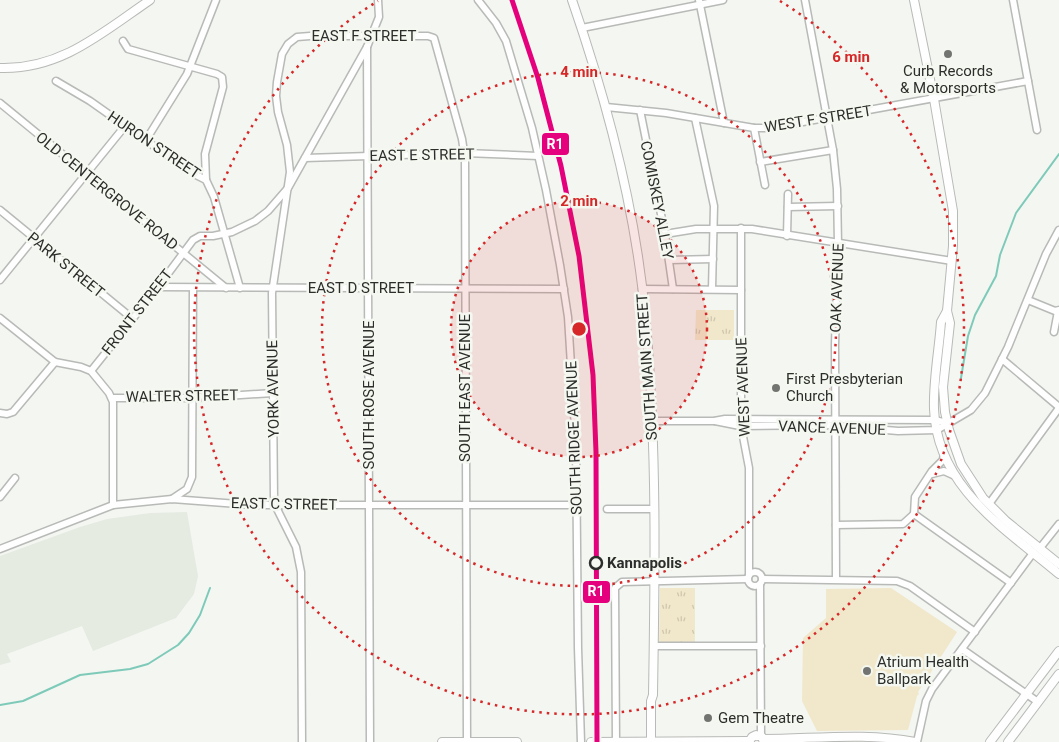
<svg xmlns="http://www.w3.org/2000/svg" width="1059" height="742" font-family="Roboto,sans-serif">
<style>
.built{fill:#e5ebe1}
.park{fill:url(#park-tufts)}
.garden{fill:#f1e7ca}
.lines{fill:none;stroke-linecap:round;stroke-linejoin:round}
.stream{stroke:#7ecab9;stroke-width:2}
.minor-casing{stroke:#b8bab7;stroke-width:9}
.major-casing{stroke:#b8bab7;stroke-width:10}
.minor{stroke:#fdfefd;stroke-width:6}
.major{stroke:#fdfefd;stroke-width:8}
.rail-1-casing{stroke:#f4f8f0;stroke-width:9}
.rail-1{stroke:#e5007d;stroke-width:5}
.ring{fill:none;stroke:#d62828;stroke-width:2.5;stroke-dasharray:2.5 5}
.poi-dot{fill:#727471;stroke:#f4f8f0;stroke-width:2}
.stop-dot{fill:#f4f8f0;stroke:#2c2e2b;stroke-width:2.5}
.labels{text-anchor:middle;stroke-width:5;stroke-linejoin:round;paint-order:stroke}
.street-label{font-size:15px;fill:#2c2e2b;stroke:#f4f8f0}
.poi-label{font-size:15px;fill:#2c2e2b;stroke:#f4f8f0;text-anchor:start}
.stop-label{font-size:15px;font-weight:bold;fill:#2c2e2b;stroke:#f4f8f0;text-anchor:start}
.centre{fill:#d62828;stroke:#f4f8f0;stroke-width:2.5}
.ring-label{font-size:15px;text-anchor:middle;font-weight:bold;fill:#d62828;stroke:#f4f8f0;stroke-width:5;stroke-linejoin:round;paint-order:stroke}
.line-badge{stroke:#f4f8f0;stroke-width:2}
.badge-label{font-size:14px;text-anchor:middle;font-weight:bold;fill:#fff}
</style>
<defs>
<pattern id="park-tufts" width="24" height="20" patternUnits="userSpaceOnUse" patternTransform="scale(1.25)"><rect width="24" height="20" fill="#f1e7ca"/><path d="M3 7l-1-3M5 7V3M7 7l1-3M15 17l-1-3M17 17v-4M19 17l1-3" fill="none" stroke="#cfc6ae"/></pattern>
</defs>
<rect width="100%" height="100%" fill="#f4f6f2"/>
<path class="built" d="M187 512 198 576 194 594 176 618 93 651 82 626 7 654 11 662 0 665V556L80 527 107 519 150 513Z"/>
<g class="park">
<path d="M696 310H734V340H695Z"/>
<path d="M660 588H695V642L659 643Z"/>
</g>
<path class="garden" d="M891 588 957 632 918 692 919 694 917 696 908 730 817 731 802 701 803 638 826 618V589Z"/>
<g class="lines">
<g class="stream">
<path d="M961 378 968 336 975 315 996 276 1000 255 1016 213 1059 154"/>
<path d="M0 705 23 701 80 675 130 669 148 664 178 645 189 633 200 615 210 588"/>
</g>
<defs>
<g id="minor">
<path d="M478 0 496 23 506 41 532 128 546 190 560 265 568 317 576 445 578 648 581 742"/>
<path d="M699 0 724 123"/>
<path d="M805 0 833 150 837 189 838 244 835 345 836 579"/>
<path d="M1013 0 1037 130"/>
<path d="M582 28 723 0"/>
<path d="M123 41 128 49 217 74 222 77 223 87 205 154 206 180"/>
<path d="M367 47 370 742"/>
<path d="M56 81 90 101 168 156 196 175 206 180 214 197 240 288"/>
<path d="M0 103 226 288"/>
<path d="M606 107 666 113 754 128H770L1028 81"/>
<path d="M640 110 665 234 673 289"/>
<path d="M695 118 714 206 712 289"/>
<path d="M754 128 765 185"/>
<path d="M146 140 187 74 216 0"/>
<path d="M305 158 465 153 538 156"/>
<path d="M760 162 833 150"/>
<path d="M788 207 838 206"/>
<path d="M0 210 133 319"/>
<path d="M741 228V426L749 468V575"/>
<path d="M665 234 696 229H752L952 261"/>
<path d="M787 236 788 194"/>
<path d="M670 260 713 259"/>
<path d="M0 280 125 126"/>
<path d="M158 287 564 289"/>
<path d="M642 289 741 290"/>
<path d="M1028 300 1055 311 1059 310"/>
<path d="M0 318 55 362 81 367 91 371 109 393 113 402V505"/>
<path d="M1054 332 1058 311"/>
<path d="M1002 359 1059 407"/>
<path d="M91 371 158 287 193 240 200 236H213L232 232 255 221 268 211 288 188 367 47 379 17 378 0"/>
<path d="M112 398H196L273 393"/>
<path d="M0 413 7 414 13 412 55 362"/>
<path d="M653 421H714L725 419 935 420 947 423"/>
<path d="M715 421 740 426 827 425 898 431 937 430 971 410 985 393 1008 347 1046 254 1059 230"/>
<path d="M932 474 944 471 955 476"/>
<path d="M0 497 15 478"/>
<path d="M172 499 187 489 192 477 193 288"/>
<path d="M989 504 1059 408"/>
<path d="M607 509H654"/>
<path d="M914 514 915 497 932 471 943 460 944 453"/>
<path d="M836 525 903 524 914 514 1011 583"/>
<path d="M1040 548 1059 524"/>
<path d="M0 549 113 505 172 499 251 505H576"/>
<circle cx="755" cy="579" r="7"/>
<path d="M762 579 897 581 910 586 975 632"/>
<path d="M760 584 761 737"/>
<path d="M654 646H761"/>
<path d="M962 649 1038 702"/>
<path d="M302 742 301 572 296 547 277 509 274 499 272 293 290 172 287 145 278 112 276 96 277 82 282 54 288 44 297 37 310 36H428L434 38 462 139 465 159 467 742"/>
<path d="M616 742 615 588 622 582 748 579"/>
<path d="M917 742 926 701 932 689 1033 553"/>
</g>
<g id="major">
<path d="M572 0C608 104 637 214 646 324 657 448 655 572 653 695L651 701V742"/>
<path d="M914 0 934 99 953 211V246L947 311 950 323 943 387 945 412 949 430 961 464 983 498 1006 521 1059 564"/>
<path d="M0 68C61 70 103 32 150 0"/>
<path d="M947 311 941 322C939 351 933 380 934 409 937 488 1006 529 1059 574"/>
<path d="M763 739C813 739 866 732 915 742"/>
<path d="M442 742H517"/>
<path d="M591 742 749 741"/>
<path d="M749 742 752 737 756 735 762 737 764 742"/>
<path d="M990 742 1059 651"/>
<path d="M1008 742 1059 674"/>
</g>
</defs>
<use href="#minor" class="minor-casing"/>
<use href="#major" class="major-casing"/>
<use href="#minor" class="minor"/>
<use href="#major" class="major"/>
<defs>
<path id="rail-1" d="M512 0 538 78 561 166 579 256 593 375 596 452 597 742"/>
</defs>
<use href="#rail-1" class="rail-1-casing"/>
<use href="#rail-1" class="rail-1"/>
</g>
<circle cx="579" cy="329" r="128" fill="#d62828" fill-opacity=".12"/>
<g class="ring">
<circle cx="579" cy="329" r="128"/>
<circle cx="579" cy="329" r="257"/>
<path d="M780 1A385 385 0 1 1 378 1"/>
</g>
<g class="poi-dot">
<circle cx="948" cy="54" r="5"/>
<circle cx="776" cy="388" r="5"/>
<circle cx="867" cy="671" r="5"/>
<circle cx="708" cy="718" r="5"/>
</g>
<circle class="stop-dot" cx="596" cy="563" r="6"/>
<g class="labels">
<g class="street-label">
<text x="364" y="41">EAST F STREET</text>
<text transform="translate(818 119) rotate(-9)" y="5">WEST F STREET</text>
<text transform="translate(154 145) rotate(34)" y="5">HURON STREET</text>
<text transform="translate(422 155) rotate(-1)" y="5">EAST E STREET</text>
<text transform="translate(107 191) rotate(39)" y="5">OLD CENTERGROVE ROAD</text>
<text transform="translate(657 200) rotate(79)" y="5">COMISKEY ALLEY</text>
<text transform="translate(66 265) rotate(39)" y="5">PARK STREET</text>
<text x="361" y="293">EAST D STREET</text>
<text transform="translate(837 288) rotate(-88)" y="5">OAK AVENUE</text>
<text transform="translate(137 312) rotate(-52)" y="5">FRONT STREET</text>
<text transform="translate(647 367) rotate(-94)" y="5">SOUTH MAIN STREET</text>
<text transform="translate(743 387) rotate(-92)" y="5">WEST AVENUE</text>
<text transform="translate(465 388) rotate(-90)" y="5">SOUTH EAST AVENUE</text>
<text transform="translate(273 389) rotate(-91)" y="5">YORK AVENUE</text>
<text transform="translate(369 395) rotate(-90)" y="5">SOUTH ROSE AVENUE</text>
<text transform="translate(182 396) rotate(-1)" y="5">WALTER STREET</text>
<text transform="translate(832 428) rotate(2)" y="5">VANCE AVENUE</text>
<text transform="translate(574 438) rotate(-92)" y="5">SOUTH RIDGE AVENUE</text>
<text transform="translate(284 504) rotate(1)" y="5">EAST C STREET</text>
</g>
<g class="poi-label">
<text x="948" y="76" text-anchor="middle">Curb Records<tspan x="948" dy="17">&amp; Motorsports</tspan></text>
<text x="786" y="384">First Presbyterian<tspan x="786" dy="17">Church</tspan></text>
<text x="877" y="667">Atrium Health<tspan x="877" dy="17">Ballpark</tspan></text>
<text x="718" y="723">Gem Theatre</text>
</g>
<g class="stop-label">
<text x="607" y="568">Kannapolis</text>
</g>
</g>
<circle cx="579" cy="329" r="8" class="centre"/>
<g class="ring-label">
<text x="851" y="62">6 min</text>
<text x="579" y="77">4 min</text>
<text x="579" y="206">2 min</text>
</g>
<g class="line-badge">
<rect x="541" y="132" width="29" height="24" rx="5" fill="#e5007d"/>
<rect x="582" y="580" width="29" height="24" rx="5" fill="#e5007d"/>
</g>
<g class="badge-label">
<text x="555" y="149">R1</text>
<text x="596" y="596">R1</text>
</g>
</svg>
